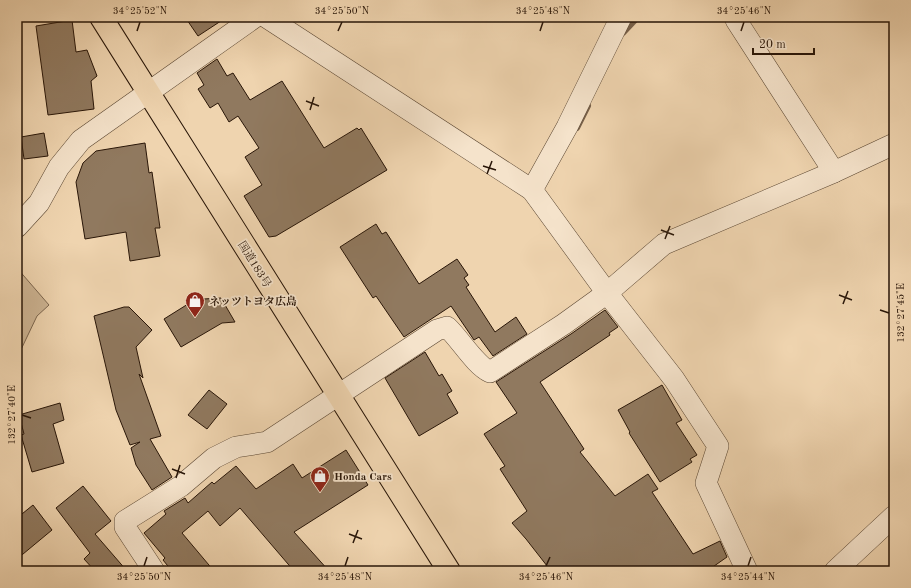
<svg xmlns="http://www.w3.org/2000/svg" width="911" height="588" font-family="'Old Standard TT','Noto Serif JP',serif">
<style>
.green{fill:#cdb493;stroke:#7b654e}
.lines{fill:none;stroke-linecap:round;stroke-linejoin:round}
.stream{stroke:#78614a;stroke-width:6}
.building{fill:#90795f;stroke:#291608}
.minor-casing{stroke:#5a4632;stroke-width:22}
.highway-casing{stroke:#291608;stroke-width:24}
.minor{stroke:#f5e3cb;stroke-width:21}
.highway{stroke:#efd4af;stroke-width:22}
.ticks{fill:none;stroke:#291608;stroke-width:1.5}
.labels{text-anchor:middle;stroke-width:3.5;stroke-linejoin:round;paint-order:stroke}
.street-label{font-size:11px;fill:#291608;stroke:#f5e3cb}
.poi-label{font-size:11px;font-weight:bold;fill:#291608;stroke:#f5e3cb;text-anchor:start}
.neatline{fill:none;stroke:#291608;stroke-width:1.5}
.ticks-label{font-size:10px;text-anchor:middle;fill:#291608}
</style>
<rect width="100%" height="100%" fill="#efd4af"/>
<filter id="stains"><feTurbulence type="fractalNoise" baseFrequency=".005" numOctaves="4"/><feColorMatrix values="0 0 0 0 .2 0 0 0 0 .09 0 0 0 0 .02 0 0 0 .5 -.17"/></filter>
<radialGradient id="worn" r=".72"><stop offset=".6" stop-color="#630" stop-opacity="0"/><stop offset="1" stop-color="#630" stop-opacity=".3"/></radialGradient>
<path class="green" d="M17 268 49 305 37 316 17 358Z"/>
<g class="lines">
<g class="stream">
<path d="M623 33 638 17"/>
<path d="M577 128 588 106"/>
</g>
</g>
<g class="building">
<path d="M185 17H227L198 36Z"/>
<path d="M72 20 76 52 87 50 97 76 91 81 94 109 48 115 36 26Z"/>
<path d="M217 59 227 76 233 73 250 100 282 81 324 148 357 128 359 130 361 128 387 170 276 236 269 237 244 196 262 185 245 157 259 148 238 116 229 122 218 103 210 108 198 89 204 85 197 73Z"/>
<path d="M44 133 48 156 24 159 21 137Z"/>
<path d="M145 143 149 173 152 172 160 228H155L160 256 130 261 126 232 85 239 76 182 83 163 96 151Z"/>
<path d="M376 224 382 234 386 232 419 284 457 259 468 275 464 278 469 285 466 287 495 332 516 317 527 334 493 356 479 337 474 340 451 306 404 337 376 296 373 298 340 247Z"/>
<path d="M221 298 235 322 222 323 181 347 164 319 188 304 186 300Z"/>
<path d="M124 307H129L152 330 136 347 143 378 139 374 161 436 150 439 172 477 152 490 136 465 131 448 140 442 130 445 116 410 94 316Z"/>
<path d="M605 310 618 327 609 333 610 335 540 382 584 449 580 452 615 496 648 474 658 489 652 492 693 554 720 541 727 557 707 571H551L526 539 512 523 527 511 500 469 505 466 484 434 517 413 496 382 571 334Z"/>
<path d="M425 352 439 376 442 374 452 391 447 394 458 413 419 436 385 378Z"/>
<path d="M662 385 682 420 676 423 697 455 690 459 692 462 660 482 629 433 630 432 618 410Z"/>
<path d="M209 390 227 404 207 429 188 415Z"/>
<path d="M60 403 64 420 53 424 64 463 32 472 21 435 24 434 19 415Z"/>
<path d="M346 450 368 485 294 532 329 571H294L240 508 220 526 208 511 182 533 214 571H172L163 560 165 558 144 533 166 514 164 511 185 498 188 503 212 482 214 484 236 466 256 489 293 464 302 478Z"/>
<path d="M83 486 111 521 95 534 127 571H95L84 559 90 553 56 508Z"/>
<path d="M33 505 52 530 17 559V518Z"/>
</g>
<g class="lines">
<defs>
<g id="minor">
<path d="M266 17 532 190 607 293 674 379 718 446 706 483 747 571"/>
<path d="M739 17 736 20 834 172"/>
<path d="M532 190 567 127 621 17"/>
<path d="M17 227 39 203 59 167 81 140 255 17"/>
<path d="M154 571 125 527V521L181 486 214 458 236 447 267 442 437 330 447 327C460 339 475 365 490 372L564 324 607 293 664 244 834 172 894 144"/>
<path d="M835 571 894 516"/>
</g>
<path id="highway" d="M101 17 449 571"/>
</defs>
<use href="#minor" class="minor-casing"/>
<use href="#highway" class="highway-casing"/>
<use href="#minor" class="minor"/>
<use href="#highway" class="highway"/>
</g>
<path class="ticks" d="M137 31 140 22M338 31 342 22M540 31 543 22M741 31 744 22M306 101 319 106M310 110 314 97M483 166 496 170M487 174 492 161M661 230 674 235M665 239 670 226M839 295 852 300M843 304 848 291M880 310 889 313M22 415 31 418M172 469 185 474M176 478 180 465M349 534 362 539M353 543 358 530M144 566 147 557M345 566 348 557M546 566 550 557M748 566 751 557"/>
<defs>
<symbol id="shop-pin" viewBox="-11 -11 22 30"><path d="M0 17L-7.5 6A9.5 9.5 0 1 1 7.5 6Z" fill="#8f2418" stroke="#f5e3cb"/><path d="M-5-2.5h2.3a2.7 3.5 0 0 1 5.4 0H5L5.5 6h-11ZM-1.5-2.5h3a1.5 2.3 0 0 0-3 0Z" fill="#fff"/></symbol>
</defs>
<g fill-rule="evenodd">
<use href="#shop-pin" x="184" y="290" width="22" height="30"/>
<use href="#shop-pin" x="309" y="465" width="22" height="30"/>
</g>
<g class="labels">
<g class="street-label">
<text transform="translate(255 264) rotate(58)" y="4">国道183号</text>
</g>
<g class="poi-label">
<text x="209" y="305">ネッツトヨタ広島</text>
<text x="334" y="480">Honda Cars</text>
</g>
</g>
<rect width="911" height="588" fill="none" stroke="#efd4af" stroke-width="44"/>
<path d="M753 48v6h61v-6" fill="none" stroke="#291608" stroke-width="2"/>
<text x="759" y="48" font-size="12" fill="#291608" stroke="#f5e3cb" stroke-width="3" paint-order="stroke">20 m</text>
<rect x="22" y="22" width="867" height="544" class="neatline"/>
<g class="ticks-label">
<text x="140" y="14">34°25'52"N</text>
<text x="342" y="14">34°25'50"N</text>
<text x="543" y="14">34°25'48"N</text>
<text x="744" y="14">34°25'46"N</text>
<text transform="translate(900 313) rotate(-90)" y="4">132°27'45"E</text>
<text transform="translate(11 415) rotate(-90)" y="4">132°27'40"E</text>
<text x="144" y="580">34°25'50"N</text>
<text x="345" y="580">34°25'48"N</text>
<text x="546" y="580">34°25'46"N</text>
<text x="748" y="580">34°25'44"N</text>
</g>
<rect width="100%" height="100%" filter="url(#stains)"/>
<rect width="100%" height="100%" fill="url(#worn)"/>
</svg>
